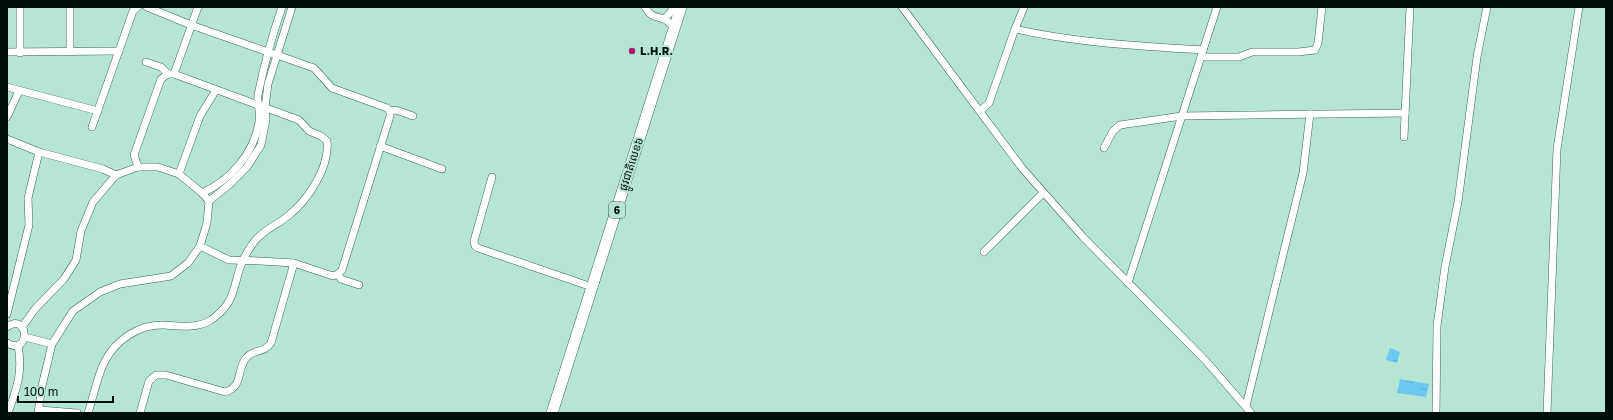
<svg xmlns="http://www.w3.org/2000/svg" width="1613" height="420" font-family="'Golos Text','Noto Sans Khmer',sans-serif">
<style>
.water{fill:url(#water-ripples)}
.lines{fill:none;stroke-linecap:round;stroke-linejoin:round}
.minor-casing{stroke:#366354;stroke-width:8}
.trunk-casing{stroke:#366354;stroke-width:12}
.minor{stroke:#fff;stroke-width:7}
.trunk{stroke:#fff;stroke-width:11}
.poi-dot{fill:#a21f6e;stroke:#b6e6d3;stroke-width:1.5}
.labels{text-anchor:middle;stroke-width:4;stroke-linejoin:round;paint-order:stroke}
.shield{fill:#b6e6d3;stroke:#375046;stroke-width:1}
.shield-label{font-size:10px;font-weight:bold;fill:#010f09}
.poi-label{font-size:11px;font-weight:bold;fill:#010f09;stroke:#b6e6d3;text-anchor:start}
.street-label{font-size:11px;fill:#010f09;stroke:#b6e6d3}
</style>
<defs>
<pattern id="water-ripples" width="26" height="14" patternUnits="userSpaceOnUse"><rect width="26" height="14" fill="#6bc9f4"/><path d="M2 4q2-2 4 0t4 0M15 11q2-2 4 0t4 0" fill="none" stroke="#5babd0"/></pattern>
</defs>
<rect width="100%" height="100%" fill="#b6e6d3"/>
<g class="water">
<path d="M1390 348 1400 352 1397 363 1386 360Z"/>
<path d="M1400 379 1429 384 1426 397 1397 393Z"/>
</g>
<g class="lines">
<defs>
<g id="minor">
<path d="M20 7V53"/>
<path d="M147 7 191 25 314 68 332 88 387 108 390 111V116L342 270 338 274 333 276 294 263 260 261 229 260 200 246"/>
<path d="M645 7C651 17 654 16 664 19 667 20 671 25 674 27"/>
<path d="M902 7 1022 168 1083 237 1206 361 1251 413"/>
<path d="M664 19 671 12 673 7"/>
<path d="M1015 29C1077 43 1140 46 1203 50"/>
<path d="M7 52 119 51"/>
<path d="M70 52V7"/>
<path d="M1201 57H1239L1252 52H1299L1315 50 1318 43 1322 7"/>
<path d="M146 62 161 67 168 74"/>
<path d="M174 74 198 7"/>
<path d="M7 87 98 111"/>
<path d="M981 110 989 103 1015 29 1024 7"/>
<path d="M390 111 396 110 413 116"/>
<path d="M7 117 19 91"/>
<path d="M92 127 133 11 138 7"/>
<path d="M1404 137 1410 7"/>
<path d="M7 139 39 152 103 169 116 175"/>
<path d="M380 146 442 169"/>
<path d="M1104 148 1113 131 1120 125 1182 116 1405 113"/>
<path d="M179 174 200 116 216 90"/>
<path d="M492 177 474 241 475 246 478 248 592 287"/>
<path d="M202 193C231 180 254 153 259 122 261 113 257 105 258 95 264 65 272 36 282 7"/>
<path d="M984 252 1043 193"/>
<path d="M338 274 341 279 359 285"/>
<path d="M1128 283 1217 7"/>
<path d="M7 314 29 225 28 198 39 152"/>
<path d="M7 327C29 311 31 357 7 343"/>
<path d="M22 327 35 309 64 279 76 260 81 231 93 202 116 175 138 167H158L179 174 202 193 209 201"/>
<path d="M25 337 52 344"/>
<path d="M1246 406 1303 173 1310 114"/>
<path d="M40 410 77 413"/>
<path d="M8 413C17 388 23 372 18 345"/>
<path d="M38 413 42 386 52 344 73 311 100 292 120 284 171 276 188 263 200 246 207 223 209 201 229 185 247 167 261 145 266 120 265 107 268 84 292 7"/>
<path d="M88 413C93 399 98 373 105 361 116 340 139 324 164 325 179 326 197 329 211 320 238 301 232 285 243 260 246 254 250 247 254 242 263 230 277 225 288 216 308 200 330 167 327 141L321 136 309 131 299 120 174 74H168L161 79 134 155 138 167"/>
<path d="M140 413 149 381 156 375H166L225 392C244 387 236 368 247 357 254 349 263 354 271 343L294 263"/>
<path d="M1436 413 1437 326 1445 267 1458 202 1477 57 1487 7"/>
<path d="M1547 413 1557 149 1579 7"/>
</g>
<path id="trunk" d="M552 413 681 7"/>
</defs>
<use href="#minor" class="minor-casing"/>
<use href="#trunk" class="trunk-casing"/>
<use href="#minor" class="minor"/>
<use href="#trunk" class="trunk"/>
</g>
<circle class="poi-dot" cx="632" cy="51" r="4"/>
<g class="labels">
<rect class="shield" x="609" y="202" width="16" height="16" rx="3"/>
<g class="shield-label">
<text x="617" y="214">6</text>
</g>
<g class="poi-label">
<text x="640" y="55">L.H.R.</text>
</g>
<g class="street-label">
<text transform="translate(631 164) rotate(-72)" y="4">ផ្លូវជាតិលេខ៦</text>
</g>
</g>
<rect width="1613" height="420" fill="none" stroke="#010f09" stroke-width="16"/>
<path d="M18 396v6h95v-6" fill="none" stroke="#010f09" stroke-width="2"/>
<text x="24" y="396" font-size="12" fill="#010f09" stroke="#b6e6d3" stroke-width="3" paint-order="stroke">100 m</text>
</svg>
